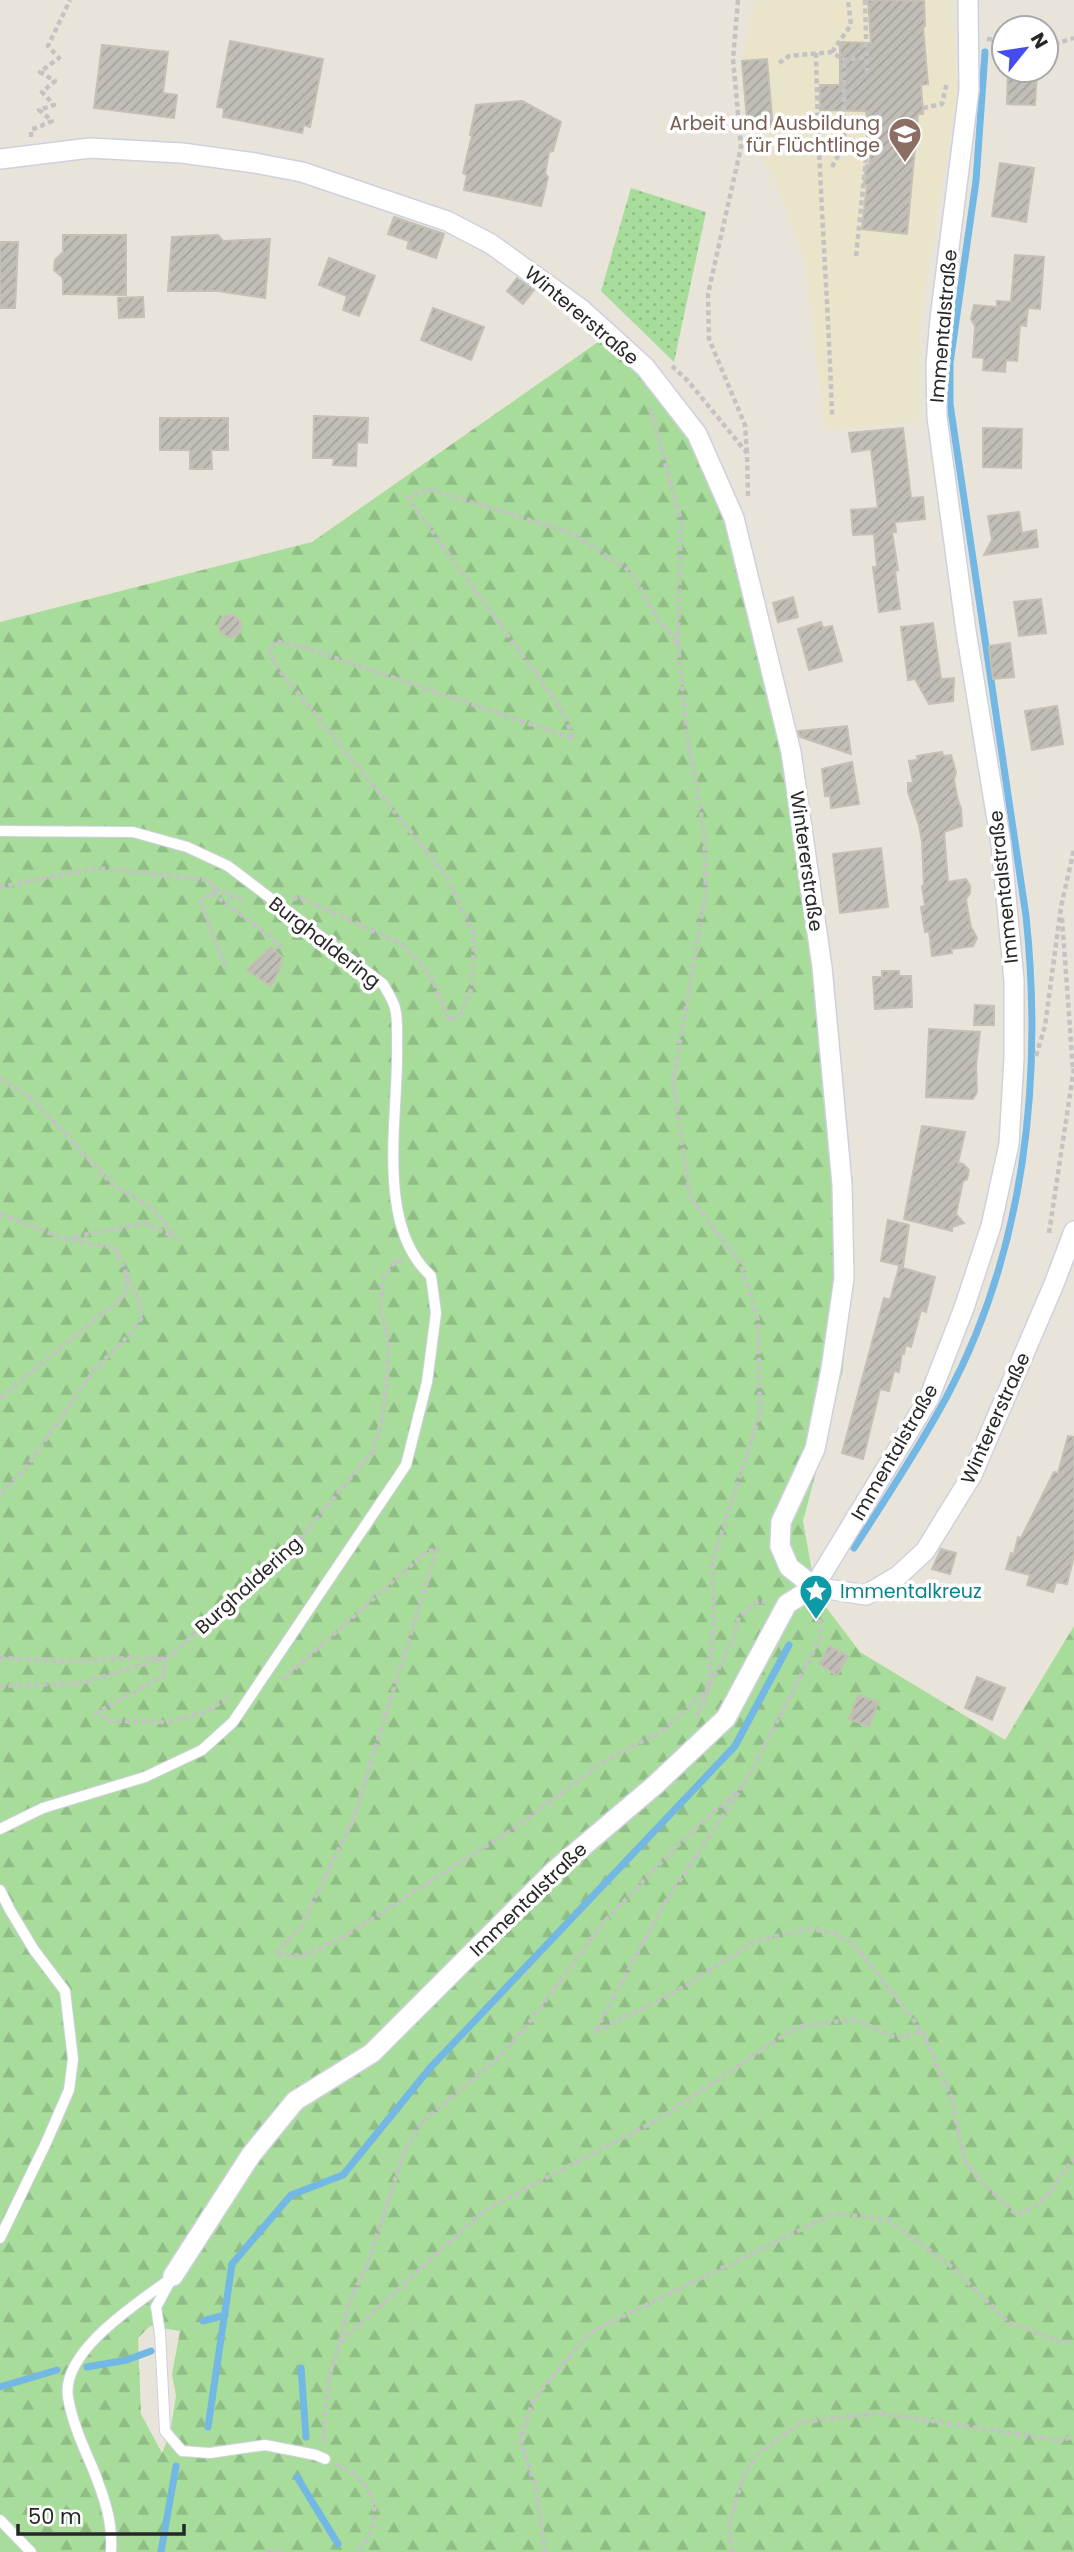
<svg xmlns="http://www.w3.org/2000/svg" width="1074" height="2552" font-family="Poppins,sans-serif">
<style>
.education{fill:#eae4ca}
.grass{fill:url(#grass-dots)}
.forest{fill:url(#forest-firs);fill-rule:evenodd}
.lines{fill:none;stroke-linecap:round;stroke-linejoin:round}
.stream{stroke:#73b7e4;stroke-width:7}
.building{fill:url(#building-hatch);stroke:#c4c0b4;stroke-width:2}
.lane-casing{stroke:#cfd0df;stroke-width:12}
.street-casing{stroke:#cfd0df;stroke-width:22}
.path{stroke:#c3c3c3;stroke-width:4.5;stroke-dasharray:5 3.5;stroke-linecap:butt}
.lane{stroke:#fff;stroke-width:10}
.street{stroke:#fff;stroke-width:19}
.labels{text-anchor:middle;stroke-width:7;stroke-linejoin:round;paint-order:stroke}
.education-label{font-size:19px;fill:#785e54;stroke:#fff;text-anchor:end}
.street-label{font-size:19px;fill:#272727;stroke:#fff}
.culture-label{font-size:19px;fill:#0d838f;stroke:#fff;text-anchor:start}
</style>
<defs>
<pattern id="grass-dots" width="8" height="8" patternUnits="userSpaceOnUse" patternTransform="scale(1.75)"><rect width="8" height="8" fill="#a7dc9a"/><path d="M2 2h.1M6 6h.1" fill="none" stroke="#90bd85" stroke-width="1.8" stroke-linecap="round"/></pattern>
<pattern id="forest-firs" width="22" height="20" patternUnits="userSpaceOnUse" patternTransform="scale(1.75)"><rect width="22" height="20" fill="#a7dc9a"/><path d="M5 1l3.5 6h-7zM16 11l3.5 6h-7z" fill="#90bd85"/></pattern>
<pattern id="building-hatch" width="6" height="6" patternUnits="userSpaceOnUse" patternTransform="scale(1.75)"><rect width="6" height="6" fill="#c1beb7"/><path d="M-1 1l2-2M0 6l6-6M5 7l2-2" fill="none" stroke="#a6a39d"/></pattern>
</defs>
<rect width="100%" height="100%" fill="#e9e4da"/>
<path class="education" d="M755 0H951L958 89 919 329V421L826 431 804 259 775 180 746 133 741 61Z"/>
<path class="grass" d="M631 188 706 212 674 362 601 291Z"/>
<path class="forest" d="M611 333 700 432 794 753 853 1182 843 1370 803 1521 816 1594 860 1652 1005 1740 1074 1626V2552H0V622L312 542ZM150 2326 180 2331 172 2374 176 2396 170 2433 162 2453 141 2414 138 2338Z"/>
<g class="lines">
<g class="stream">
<path d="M854 1548C886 1498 918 1450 946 1398 1025 1251 1043 1080 1026 916L950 404V363L976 181 985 52"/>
<path d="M203 2321 225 2315"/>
<path d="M87 2367 127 2360 151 2351"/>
<path d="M301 2368 306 2437"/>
<path d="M0 2387 57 2370"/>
<path d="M208 2427 232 2264 291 2195 343 2175 430 2068 735 1746 789 1645"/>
<path d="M297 2477 338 2544"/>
<path d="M161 2552 176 2466"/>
</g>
</g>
<g class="building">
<path d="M868 0 924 1 925 26 923 27 928 84 921 85 923 114H918L907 234 862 229 867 185 864 184 866 165 869 166 875 118H867L866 111 820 110V85H840V42L871 43Z"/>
<path d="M230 41 323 59 310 127 304 125 302 133 223 117 224 108 217 107Z"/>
<path d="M102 45 168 52 163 93 177 95 174 118 94 108Z"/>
<path d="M767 59 773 129 748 131 742 61Z"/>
<path d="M1008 70H1037L1035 105 1007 104Z"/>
<path d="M522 101 561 122 553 151 549 152 545 174 548 177 541 206 464 190 467 175 463 173 472 135H470L476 105Z"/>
<path d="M1000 163 1034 168 1026 222 992 216Z"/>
<path d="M394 217 444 234 436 258 407 248 409 241 388 234Z"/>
<path d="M63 235H126V295L63 294V278L54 270 55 260 63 252Z"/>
<path d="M218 235 223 241 270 239 265 298 218 291H168L172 237Z"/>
<path d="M0 242H18L15 308H0Z"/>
<path d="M1015 255 1044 257 1040 309 1028 308 1026 326 1020 325 1017 361 1006 360 1005 372 983 370 984 358 973 357 975 326 971 319 974 305 997 307V301L1011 302Z"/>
<path d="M329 258 375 276 359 316 343 310 347 296 319 285Z"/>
<path d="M517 278 534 290 523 304 507 291Z"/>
<path d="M143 297 144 317 119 318 118 298Z"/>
<path d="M433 308 484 327 471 360 421 340Z"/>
<path d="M314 416 368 418 367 443 357 442 356 466 333 465 334 458H313Z"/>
<path d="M160 418H228V450H211L212 469H190V450H160Z"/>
<path d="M903 428 911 498 923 497 925 519 895 522 896 532H892L898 570 895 571 900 609 879 612 873 567H877L874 534 853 535 851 510 878 508 871 449 852 452 849 433Z"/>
<path d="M983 428 1022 429 1021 468 983 467Z"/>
<path d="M1019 512 1022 533 1036 530 1038 547 984 555 992 540 988 516Z"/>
<path d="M793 597 798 617 778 622 773 603Z"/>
<path d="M1041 599 1046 633 1019 636 1014 602Z"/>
<circle cx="230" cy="626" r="11"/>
<path d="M821 622 823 628 832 626 842 661 809 670 798 629Z"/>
<path d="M933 623 941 679 954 678 953 701 929 704 915 679 908 680 901 627Z"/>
<path d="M1010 643 1014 677 993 679 989 646Z"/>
<path d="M1057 706 1063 744 1032 750 1025 711Z"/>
<path d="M847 726 851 754 800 737 798 731Z"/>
<path d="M942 752 943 756 951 755 956 772 954 780 958 801 961 808 962 826 944 832 948 882 966 879 970 886V893L966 899 968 912 971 927 977 938 973 946 951 949 952 953 932 956 929 931 925 932 921 907 925 906 922 886 924 885 922 842 919 825 908 792V783H913L909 761 918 760 917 756Z"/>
<path d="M852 762 859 804 831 808 830 796H825L822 769Z"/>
<path d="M881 848 888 907 840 913 833 854Z"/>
<path d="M271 947 282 957 280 969 270 986 247 970Z"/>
<path d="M882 971H899V976H911L912 1007 875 1009 873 977H882Z"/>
<path d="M975 1005 994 1006V1025H974Z"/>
<path d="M929 1029 980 1032 976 1065 977 1092 973 1099 926 1097Z"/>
<path d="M922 1126 965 1132 958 1163 963 1164 969 1170 967 1179 963 1181 956 1214 964 1223 952 1227V1231L904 1219Z"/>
<path d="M888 1220 909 1225 903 1266 881 1261Z"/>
<path d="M899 1267 935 1277 926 1312 921 1310 911 1347 906 1345 904 1354 902 1353 899 1372 894 1371 889 1391 880 1389 863 1459 842 1453 884 1298 890 1300Z"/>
<path d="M1068 1436 1074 1437V1556L1067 1584 1056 1582 1053 1592 1027 1585 1030 1575 1006 1569 1011 1553 1014 1554 1018 1537 1021 1538 1054 1472 1058 1473Z"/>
<path d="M941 1549 956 1553 950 1574 932 1569Z"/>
<path d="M829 1646 848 1656 837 1675 819 1664Z"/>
<path d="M977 1677 1005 1688 992 1720 965 1708Z"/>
<path d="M858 1695 878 1702 869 1726 849 1719Z"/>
</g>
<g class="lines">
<defs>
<g id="lane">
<path d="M0 831 133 832 187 847 228 866 383 984C387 991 393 1000 395 1008 398 1019 397 1034 397 1045 399 1115 374 1225 431 1276L436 1313 427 1382 406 1465 233 1722 202 1750 145 1777 43 1808 0 1829"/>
<path d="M0 1890 10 1910 34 1950 65 1991 73 2059 69 2090 46 2143 0 2238"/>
<path d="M173 2276 156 2307 160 2333 165 2431 182 2451 210 2453 265 2445 316 2455 325 2459"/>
<path d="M0 2520 31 2552"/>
<path d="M111 2552C113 2521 104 2497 93 2469 83 2446 72 2422 68 2397 61 2351 138 2303 170 2279"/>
</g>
<g id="street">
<path d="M0 159 90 148 182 153 255 163 302 172 447 221 491 244 581 309 645 367 697 434 734 518 791 752 822 967 842 1184 844 1278 831 1369 815 1449 781 1522 780 1546 789 1567 814 1587 866 1595 898 1576 925 1551 972 1475 1054 1284 1074 1231"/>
<path d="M173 2276 251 2155 295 2101 372 2053 554 1871 655 1785 726 1718 787 1604 814 1587 929 1398 964 1308 991 1226 1009 1144 1014 1058V980L1001 844 966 631 937 417 936 365 940 319 969 90 968 0"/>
</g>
</defs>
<use href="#lane" class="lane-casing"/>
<use href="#street" class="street-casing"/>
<g class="path">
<path d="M738 0 733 59 741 147 708 294 709 339 745 425 747 453"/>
<path d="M865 0 867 74"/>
<path d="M987 39 1004 41"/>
<path d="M1046 45H1052L1074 38"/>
<path d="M832 52 851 25 848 0"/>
<path d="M816 53C818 174 828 294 832 415"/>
<path d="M779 63 789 56 832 52 844 60 867 57"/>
<path d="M923 108 942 104 947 82"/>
<path d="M31 137V130L52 121 39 110 54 105 42 92 55 81 40 72 59 58 48 46 70 0"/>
<path d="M832 167 844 145V60"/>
<path d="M856 256 870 120"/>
<path d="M672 366 688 381 747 453 748 498"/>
<path d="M678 644 687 736 704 830 706 891 673 1082 690 1197 740 1262 758 1320 760 1414 712 1563 714 1618 708 1689 704 1703 696 1717"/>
<path d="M0 887 96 868 208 880 217 890 247 902"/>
<path d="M217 890 200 901 226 967"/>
<path d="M212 893 280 944 279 949"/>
<path d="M293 899 299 897 402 944 431 976 450 1021 461 1013 472 987 474 935 446 875 276 666 269 649 276 641 306 648 574 739 561 708 408 498 429 489 572 533 631 572 656 617 678 644 681 521 650 407"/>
<path d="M1062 918 1073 1070"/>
<path d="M1036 1056 1045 1026 1061 907 1074 849"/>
<path d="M0 1078 33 1100 111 1183 152 1208 176 1238 145 1223 69 1238"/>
<path d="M0 1214 65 1239 115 1248 142 1308 141 1319 132 1332 95 1369 28 1465 0 1495"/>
<path d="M1049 1233 1074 1068"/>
<path d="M0 1398 125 1295 126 1274"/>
<path d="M0 1658 68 1661 146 1657 164 1659V1675L96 1713 112 1721 170 1722 208 1711 231 1695"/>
<path d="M282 1680 426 1552 437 1549 353 1820 300 1928 275 1954 303 1956 342 1938 516 1827 601 1763 664 1730 708 1689 732 1642 739 1617 758 1601 765 1602"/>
<path d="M0 1686 81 1683 171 1656 223 1606 294 1546 373 1451 382 1419 387 1384 389 1338 380 1310 383 1279 396 1260 402 1261"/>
<path d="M596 2030 664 1904 739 1792"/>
<path d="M595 2032 675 1992 755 1941 810 1929 836 1933 859 1950 922 2031 951 2097 965 2162 980 2180 1016 2214C1054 2202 1051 2185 1074 2159"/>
<path d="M341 2342 483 2211 659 2119 796 2027 855 2019 896 2038 922 2032"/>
<path d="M324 2442V2420L329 2377 340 2342 348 2305 367 2265 404 2152 422 2122 500 2056 525 2028 603 1923 677 1846 744 1785 822 1635 817 1607"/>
<path d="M336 2464C376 2481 388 2519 357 2552"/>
<path d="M267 2552H284"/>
<path d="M545 2552 535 2485 520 2439 533 2400 589 2333 835 2213 888 2220 952 2267 1008 2322 1061 2342H1074"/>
<path d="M732 2552 729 2526 742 2480 757 2454 802 2422 879 2413 1058 2440 1074 2437"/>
</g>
<use href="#lane" class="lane"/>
<use href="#street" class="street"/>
</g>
<defs>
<symbol id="university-pin" viewBox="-11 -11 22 30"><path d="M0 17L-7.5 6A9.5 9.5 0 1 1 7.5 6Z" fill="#8d6e63" stroke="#fff"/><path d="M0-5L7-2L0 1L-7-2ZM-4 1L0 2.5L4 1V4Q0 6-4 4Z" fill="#fff"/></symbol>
<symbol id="sight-pin" viewBox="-11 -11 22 30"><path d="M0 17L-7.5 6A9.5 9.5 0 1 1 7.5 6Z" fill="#0f9aa8" stroke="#fff"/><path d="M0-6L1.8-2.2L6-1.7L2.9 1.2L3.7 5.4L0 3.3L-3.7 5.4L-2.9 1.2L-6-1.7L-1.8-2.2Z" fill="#fff"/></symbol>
</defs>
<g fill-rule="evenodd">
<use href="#university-pin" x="886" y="115" width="38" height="52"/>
<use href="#sight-pin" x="797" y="1572" width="38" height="52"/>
</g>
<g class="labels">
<g class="education-label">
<text x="880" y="130">Arbeit und Ausbildung<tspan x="880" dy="22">für Flüchtlinge</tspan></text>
</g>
<g class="street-label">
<text transform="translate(582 315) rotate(40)" y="7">Wintererstraße</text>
<text transform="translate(943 326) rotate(-85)" y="7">Immentalstraße</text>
<text transform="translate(807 861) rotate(82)" y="7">Wintererstraße</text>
<text transform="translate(1003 887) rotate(-96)" y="7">Immentalstraße</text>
<text transform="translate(325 942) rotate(38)" y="7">Burghaldering</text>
<text transform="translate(995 1418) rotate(-66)" y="7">Wintererstraße</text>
<text transform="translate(894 1452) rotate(-60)" y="7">Immentalstraße</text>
<text transform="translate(248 1585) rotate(-42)" y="7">Burghaldering</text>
<text transform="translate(528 1899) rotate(-44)" y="7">Immentalstraße</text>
</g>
<g class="culture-label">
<text x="840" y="1598">Immentalkreuz</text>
</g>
</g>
<g transform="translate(1025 49) rotate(60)"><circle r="33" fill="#ffffff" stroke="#a9a9a9" stroke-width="2"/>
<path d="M0-5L12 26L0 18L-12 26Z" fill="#444deb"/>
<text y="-10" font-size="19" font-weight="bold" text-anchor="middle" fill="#272727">N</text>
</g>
<path d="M18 2524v10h166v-10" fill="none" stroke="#272727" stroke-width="3.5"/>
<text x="28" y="2524" font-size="21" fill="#272727" stroke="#ffffff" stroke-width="5" paint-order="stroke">50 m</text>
</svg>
